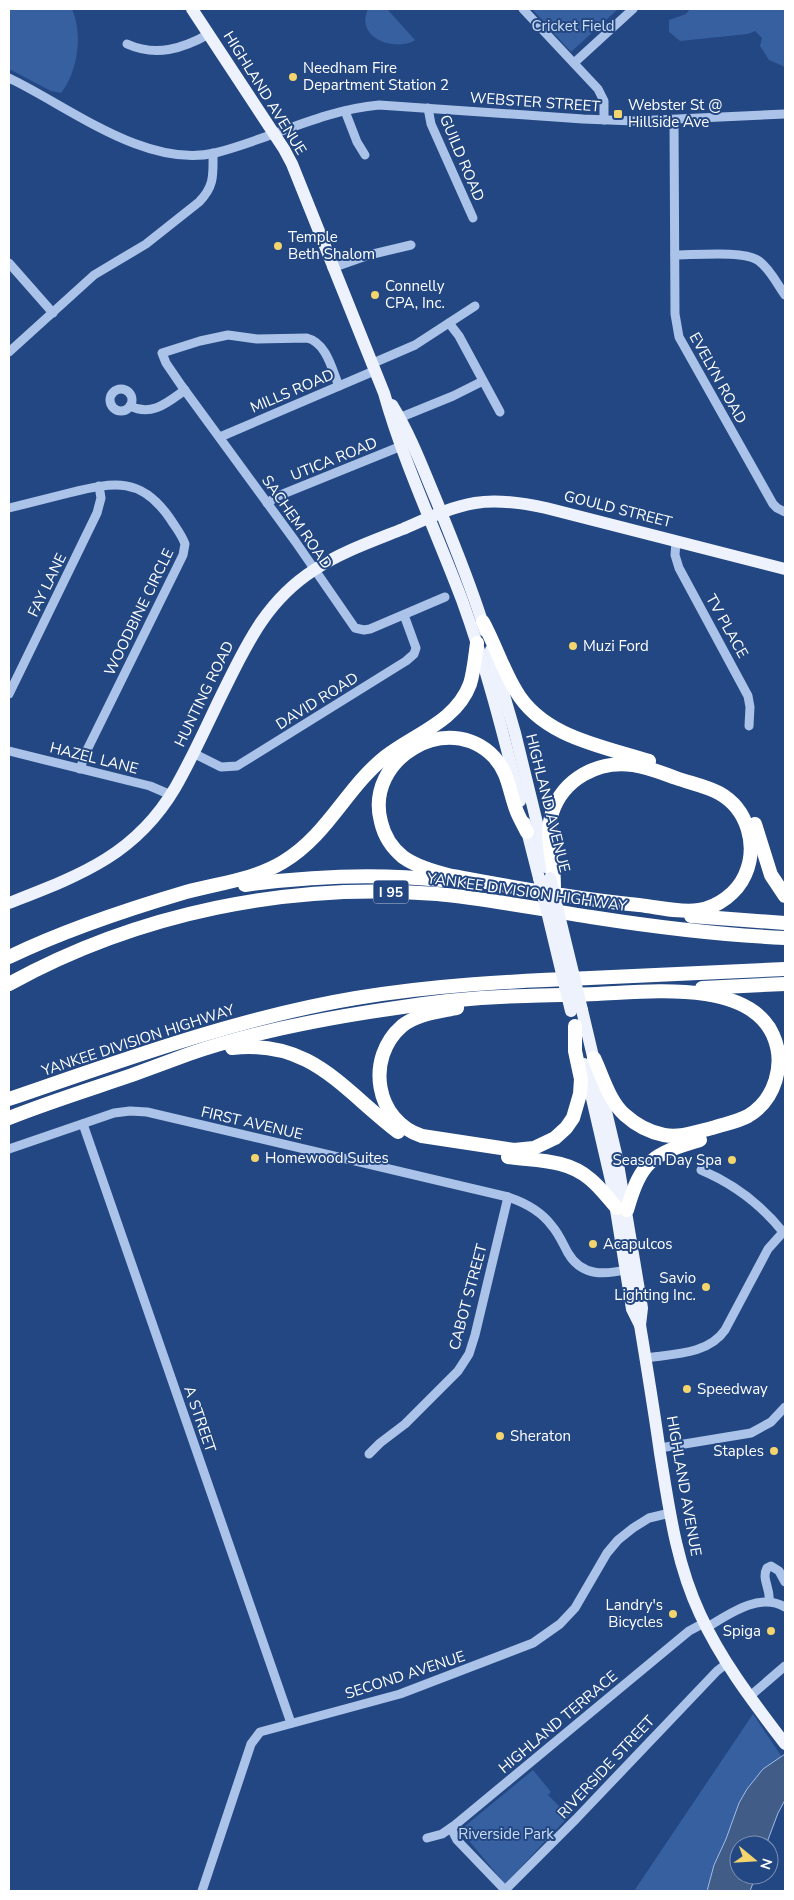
<svg xmlns="http://www.w3.org/2000/svg" width="794" height="1900" font-family="'Nunito Sans',sans-serif">
<style>
.green{fill:#3760a0}
.water{fill:#415c87;stroke:#9fbde9}
.lines{fill:none;stroke-linecap:round;stroke-linejoin:round}
.minor{stroke:#abc3e8;stroke-width:9}
.major{stroke:#edf2fd;stroke-width:12}
.highway{stroke:#fff;stroke-width:14}
.major-bridge{stroke:#edf2fd;stroke-width:12}
.poi-dot{fill:#f3d46d;stroke:#234782;stroke-width:2}
.labels{text-anchor:middle;stroke-width:4;stroke-linejoin:round;paint-order:stroke}
.shield{fill:#234782;stroke:#bdc8da;stroke-width:1}
.shield-label{font-size:14px;font-weight:bold;fill:#fff}
.park-label{font-size:15px;fill:#cedef6;stroke:#234782}
.poi-label{font-size:15px;fill:#fff;stroke:#234782;text-anchor:start}
.street-label{font-size:15px;fill:#fff;stroke:#234782}
</style>
<rect width="100%" height="100%" fill="#234782"/>
<g class="green">
<path d="M9 9H72C83 35 78 71 61 93L51 91 9 69Z"/>
<path d="M368 9H387L415 40C411 43 409 43 404 44 382 47 357 33 368 9Z"/>
<path d="M532 9H618L571 52Z"/>
<path d="M690 9H780L785 10V67L769 60 760 46 762 38 755 31 748 34 680 41 669 32V20L686 14Z"/>
<path d="M753 1714 782 1757 714 1891H634Z"/>
<path d="M533 1770 551 1792 548 1795 569 1816 505 1884 460 1830Z"/>
</g>
<path class="water" d="M785 1754V1800L778 1813 766 1845H739V1875H756L750 1891H707L714 1865 726 1839 739 1803 747 1789 763 1769Z"/>
<g class="lines">
<g class="minor">
<path d="M523 9 598 89 604 101V120"/>
<path d="M127 44C156 57 182 49 209 34"/>
<path d="M574 63 633 9"/>
<path d="M9 78C68 106 146 169 215 153 270 139 322 110 379 105L583 119 634 121 785 114"/>
<path d="M428 108 431 124 473 218"/>
<path d="M345 111 357 142 365 155"/>
<path d="M674 120 675 314 679 337 773 504 777 508 785 512"/>
<path d="M675 255C694 255 746 250 759 261 770 269 777 284 785 295"/>
<path d="M9 263 53 313"/>
<path d="M332 268 369 255 411 245"/>
<path d="M449 323 459 336 500 412"/>
<path d="M9 352 94 275 146 244 199 202C215 186 213 174 213 153"/>
<path d="M371 364 415 345 475 306"/>
<path d="M339 386C332 370 327 343 307 338L257 339 228 335 200 341 162 353 166 363 181 385 295 541 355 628 364 630 370 629 445 597"/>
<circle cx="121" cy="400" r="11"/>
<path d="M130 406C152 417 168 402 185 390"/>
<path d="M399 418 453 396 483 381"/>
<path d="M220 437 374 371"/>
<path d="M267 503 278 496 404 445"/>
<path d="M9 508C29 503 49 498 69 493 114 482 142 476 171 520 176 528 182 535 185 544L183 555 86 752 80 769"/>
<path d="M676 541 675 555 679 568 748 696 750 707 749 726"/>
<path d="M9 694 97 513 101 498 99 486"/>
<path d="M9 751 150 786 171 795"/>
<path d="M193 753 221 767 237 766 406 661 414 654 416 648 404 615"/>
<path d="M83 1124 291 1723"/>
<path d="M9 1149 114 1113 130 1111 147 1112 508 1197C526 1203 541 1211 552 1226 559 1234 563 1244 568 1253 582 1277 605 1275 629 1269"/>
<path d="M701 1170C734 1184 760 1203 783 1232"/>
<path d="M645 1358C672 1354 708 1355 725 1330L768 1249 785 1230"/>
<path d="M660 1448 751 1433 771 1422 785 1407"/>
<path d="M369 1454 380 1443 405 1424 458 1371 469 1354 475 1335 508 1197"/>
<path d="M769 1601C771 1589 761 1579 767 1568L771 1566 779 1571 785 1582"/>
<path d="M706 1628C729 1614 759 1592 785 1607"/>
<path d="M749 1697 785 1666"/>
<path d="M451 1828 457 1840 505 1890 576 1819 717 1671 726 1664"/>
<path d="M427 1838 442 1834 455 1825 689 1631 704 1623"/>
<path d="M202 1891 251 1744 260 1732 400 1694 533 1643 560 1624 575 1608 607 1553 618 1540 633 1528 649 1518 670 1513"/>
</g>
<g class="major">
<path d="M192 9 284 149 292 164 384 393C404 464 436 531 462 600 486 666 503 733 520 801"/>
<path d="M392 405C411 436 423 469 437 502 454 545 472 587 485 631"/>
<path d="M491 650 515 733 548 868"/>
<path d="M525 823 539 878"/>
<path d="M9 903C78 876 135 856 175 788 194 755 209 720 226 686 249 639 269 599 314 570 341 552 373 541 403 529 426 519 450 507 475 503 498 499 523 503 546 508L785 569"/>
<path d="M582 1010 617 1158 642 1308 640 1325"/>
<path d="M584 1064 612 1185 632 1309 640 1325C647 1368 654 1410 660 1453 669 1508 676 1563 700 1614 722 1662 754 1703 785 1744"/>
</g>
<g class="highway">
<path d="M483 622C495 644 503 670 516 691 543 737 602 746 649 761"/>
<path d="M755 824 771 875 785 896"/>
<path d="M527 832C524 826 520 819 517 812 509 792 509 773 494 757 448 709 364 759 381 822 384 835 392 848 403 857 417 867 435 872 452 876 514 887 576 899 639 905 658 907 679 913 699 910 718 907 737 893 745 875 758 846 748 809 719 793 706 786 690 783 676 778 662 773 648 767 633 765 598 760 563 779 552 813 546 833 551 849 553 869 554 876 554 884 554 892"/>
<path d="M245 885C310 876 376 873 442 880"/>
<path d="M691 916 785 923"/>
<path d="M9 957C65 930 125 910 186 892 219 883 253 880 283 862 328 835 346 788 385 757 414 734 456 722 470 684 474 671 475 657 477 643"/>
<path d="M9 984C138 913 289 882 437 894 488 899 539 909 591 917 655 927 720 935 785 938"/>
<path d="M702 988 785 984"/>
<path d="M457 1008C438 1012 417 1014 402 1026 365 1058 375 1121 422 1136L514 1150 534 1148 555 1138 566 1128 573 1118 580 1094 581 1079 575 1051V1026"/>
<path d="M232 1048C311 1039 342 1089 398 1132"/>
<path d="M9 1099C123 1060 237 1018 356 998 434 985 512 981 590 978 655 975 720 972 785 969"/>
<path d="M9 1118C49 1102 91 1089 132 1075 151 1068 170 1061 189 1054 255 1031 326 1018 396 1008 439 1001 483 997 526 996 550 995 574 995 597 994 647 992 748 979 773 1035 786 1064 775 1100 748 1116 737 1122 724 1124 712 1128 696 1132 680 1138 664 1135 649 1132 636 1125 625 1115 609 1101 603 1077 594 1058"/>
<path d="M508 1157C537 1161 567 1159 590 1179 600 1187 608 1198 617 1208"/>
<path d="M627 1210C641 1161 652 1154 700 1140"/>
</g>
<g class="major-bridge">
<path d="M539 878 571 1011"/>
<path d="M550 878 582 1010"/>
</g>
</g>
<g class="poi-dot">
<circle cx="293" cy="77" r="5"/>
<rect x="613" y="109" width="10" height="10" rx="2.5"/>
<circle cx="278" cy="246" r="5"/>
<circle cx="375" cy="295" r="5"/>
<circle cx="573" cy="646" r="5"/>
<circle cx="255" cy="1158" r="5"/>
<circle cx="732" cy="1160" r="5"/>
<circle cx="593" cy="1244" r="5"/>
<circle cx="706" cy="1287" r="5"/>
<circle cx="687" cy="1389" r="5"/>
<circle cx="500" cy="1436" r="5"/>
<circle cx="774" cy="1451" r="5"/>
<circle cx="673" cy="1614" r="5"/>
<circle cx="771" cy="1631" r="5"/>
</g>
<g class="labels">
<rect class="shield" x="373.5" y="880.5" width="35" height="23" rx="4"/>
<g class="shield-label">
<text x="391" y="897">I 95</text>
</g>
<g class="park-label">
<text x="573" y="31">Cricket Field</text>
<text x="506" y="1839">Riverside Park</text>
</g>
<g class="poi-label">
<text x="303" y="73">Needham Fire<tspan x="303" dy="17">Department Station 2</tspan></text>
<text x="628" y="110">Webster St @<tspan x="628" dy="17">Hillside Ave</tspan></text>
<text x="288" y="242">Temple<tspan x="288" dy="17">Beth Shalom</tspan></text>
<text x="385" y="291">Connelly<tspan x="385" dy="17">CPA, Inc.</tspan></text>
<text x="583" y="651">Muzi Ford</text>
<text x="265" y="1163">Homewood Suites</text>
<text x="722" y="1165" text-anchor="end">Season Day Spa</text>
<text x="603" y="1249">Acapulcos</text>
<text x="696" y="1283" text-anchor="end">Savio<tspan x="696" dy="17">Lighting Inc.</tspan></text>
<text x="697" y="1394">Speedway</text>
<text x="510" y="1441">Sheraton</text>
<text x="764" y="1456" text-anchor="end">Staples</text>
<text x="663" y="1610" text-anchor="end">Landry's<tspan x="663" dy="17">Bicycles</tspan></text>
<text x="761" y="1636" text-anchor="end">Spiga</text>
</g>
<g class="street-label">
<text transform="translate(265 93) rotate(58)" y="5">HIGHLAND AVENUE</text>
<text transform="translate(535 102) rotate(4)" y="5">WEBSTER STREET</text>
<text transform="translate(462 158) rotate(67)" y="5">GUILD ROAD</text>
<text transform="translate(718 378) rotate(61)" y="5">EVELYN ROAD</text>
<text transform="translate(292 391) rotate(-23)" y="5">MILLS ROAD</text>
<text transform="translate(334 459) rotate(-22)" y="5">UTICA ROAD</text>
<text transform="translate(618 509) rotate(14)" y="5">GOULD STREET</text>
<text transform="translate(297 522) rotate(55)" y="5">SACHEM ROAD</text>
<text transform="translate(47 585) rotate(-64)" y="5">FAY LANE</text>
<text transform="translate(139 612) rotate(-64)" y="5">WOODBINE CIRCLE</text>
<text transform="translate(727 626) rotate(61)" y="5">TV PLACE</text>
<text transform="translate(204 694) rotate(-64)" y="5">HUNTING ROAD</text>
<text transform="translate(317 701) rotate(-32)" y="5">DAVID ROAD</text>
<text transform="translate(94 758) rotate(14)" y="5">HAZEL LANE</text>
<text transform="translate(548 803) rotate(76)" y="5">HIGHLAND AVENUE</text>
<text transform="translate(527 892) rotate(8)" y="5">YANKEE DIVISION HIGHWAY</text>
<text transform="translate(138 1040) rotate(-18)" y="5">YANKEE DIVISION HIGHWAY</text>
<text transform="translate(252 1123) rotate(13)" y="5">FIRST AVENUE</text>
<text transform="translate(468 1297) rotate(-75)" y="5">CABOT STREET</text>
<text transform="translate(200 1419) rotate(71)" y="5">A STREET</text>
<text transform="translate(684 1486) rotate(80)" y="5">HIGHLAND AVENUE</text>
<text transform="translate(405 1675) rotate(-18)" y="5">SECOND AVENUE</text>
<text transform="translate(558 1722) rotate(-40)" y="5">HIGHLAND TERRACE</text>
<text transform="translate(606 1767) rotate(-47)" y="5">RIVERSIDE STREET</text>
</g>
</g>
<rect width="794" height="1900" fill="none" stroke="#ffffff" stroke-width="20"/>
<g transform="translate(754 1860) rotate(108)"><circle r="24" fill="#234782" stroke="#7b91b4"/>
<path d="M0-4L9 19L0 12L-9 19Z" fill="#f3d46d"/>
<text y="-8" font-size="14" font-weight="bold" text-anchor="middle" fill="#ffffff">N</text>
</g>
</svg>
